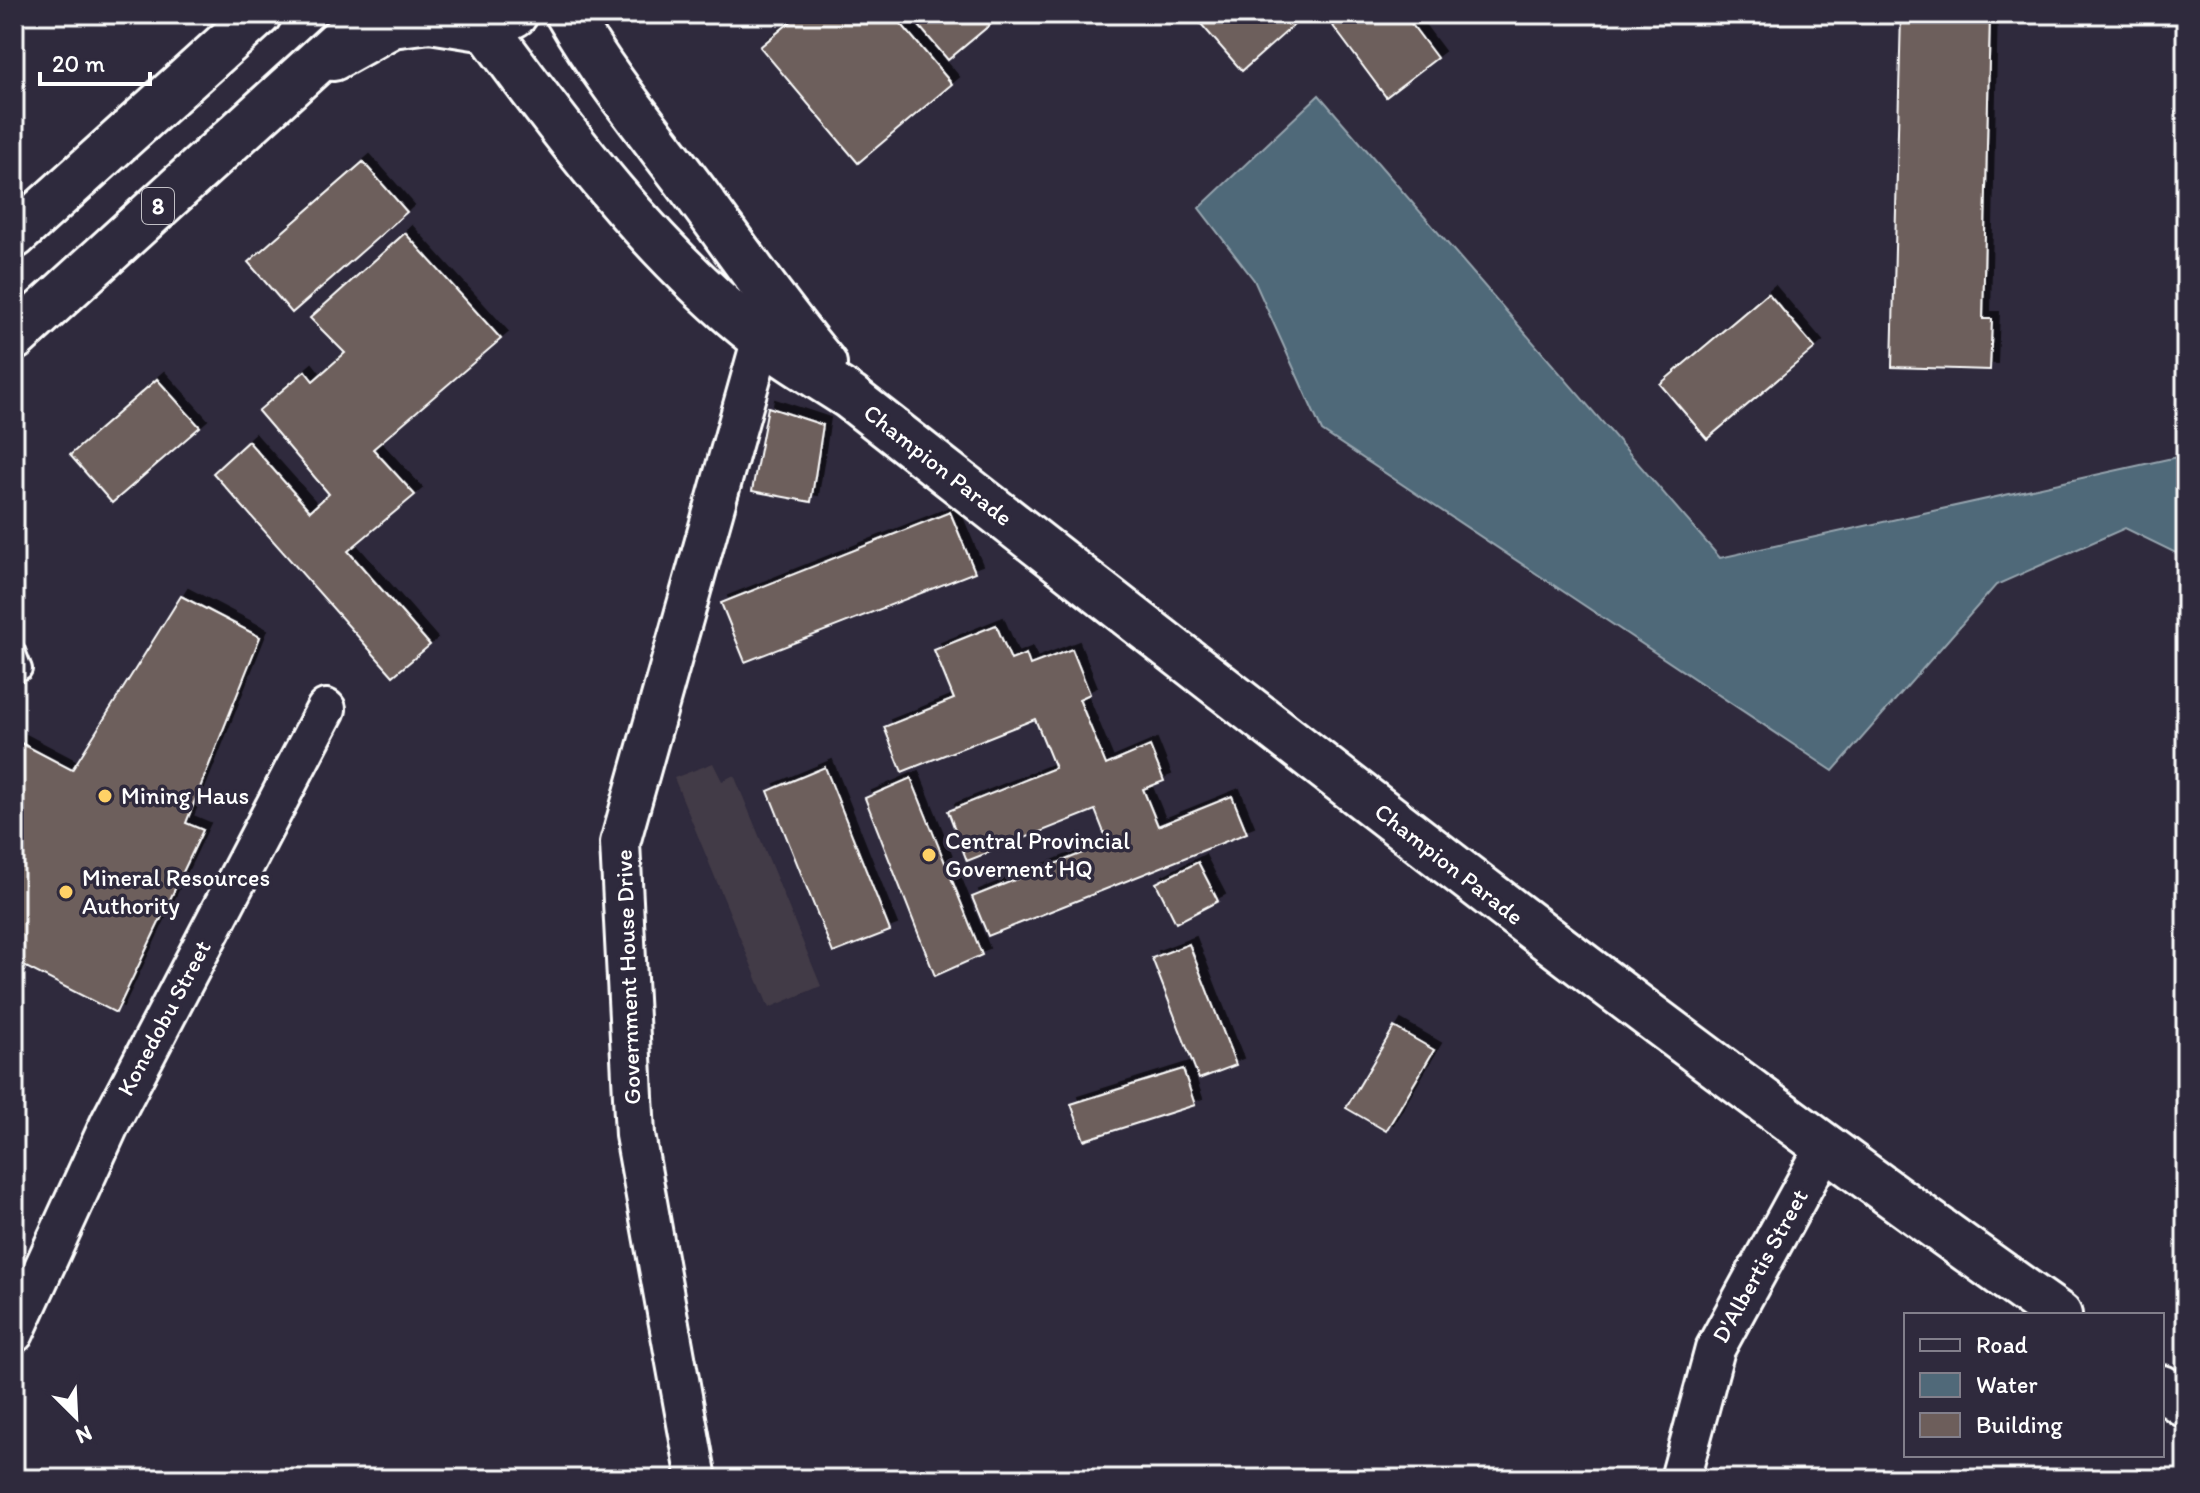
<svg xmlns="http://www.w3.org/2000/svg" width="2200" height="1493" font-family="Itim,sans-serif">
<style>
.built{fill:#423a46}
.water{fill:#506979;stroke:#96a5af;stroke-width:2}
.building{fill:#6d5e5b;stroke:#fff;stroke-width:2;filter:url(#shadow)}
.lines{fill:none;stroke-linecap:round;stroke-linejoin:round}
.service-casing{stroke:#fff;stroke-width:26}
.minor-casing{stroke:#fff;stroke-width:44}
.secondary-casing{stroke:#fff;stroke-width:50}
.trunk-casing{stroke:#fff;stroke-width:50}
.service{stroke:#2f2a3d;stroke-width:20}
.minor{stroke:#2f2a3d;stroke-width:38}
.secondary{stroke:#2f2a3d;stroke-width:44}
.trunk{stroke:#2f2a3d;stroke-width:44}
.poi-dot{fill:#ffd166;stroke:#2f2a3d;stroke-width:3}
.labels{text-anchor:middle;stroke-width:7;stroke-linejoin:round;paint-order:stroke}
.shield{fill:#2f2a3d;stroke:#c1bfc5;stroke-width:2}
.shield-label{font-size:22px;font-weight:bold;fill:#fff}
.street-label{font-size:24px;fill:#fff;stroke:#2f2a3d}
.poi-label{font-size:24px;fill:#fff;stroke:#2f2a3d;text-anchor:start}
</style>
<defs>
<filter id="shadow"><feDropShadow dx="7" dy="-7" stdDeviation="0" flood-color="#0009"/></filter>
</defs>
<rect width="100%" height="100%" fill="#2f2a3d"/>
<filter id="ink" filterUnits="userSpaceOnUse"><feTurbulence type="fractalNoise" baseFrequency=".0125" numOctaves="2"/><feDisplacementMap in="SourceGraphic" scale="16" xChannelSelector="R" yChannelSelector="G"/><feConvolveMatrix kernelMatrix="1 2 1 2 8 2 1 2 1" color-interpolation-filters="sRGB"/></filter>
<g filter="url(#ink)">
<path class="built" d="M713 763 722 781 734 775 821 986 769 1008 674 778Z"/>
<path class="water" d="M1319 95 1720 558 2186 455V558L2125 528 1996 585 1833 771 1322 431 1254 280 1199 208Z"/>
<g class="building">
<path d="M800 14H893L952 84 858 163 760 47Z"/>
<path d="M909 14H993L997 19 948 60Z"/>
<path d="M1197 14H1284L1294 25 1242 71 1194 16Z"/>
<path d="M1349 14H1404L1437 58 1386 97 1333 26Z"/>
<path d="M1901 14H1990L1983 319H1992L1990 370 1892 367Z"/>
<path d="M363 162 407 212 292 313 248 262Z"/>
<path d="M405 233 501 339 373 449 415 495 348 551 430 645 393 676 213 473 248 441 310 511 329 494 258 411 305 371 313 381 345 353 310 318Z"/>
<path d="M1768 293 1815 348 1707 439 1660 384Z"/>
<path d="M157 379 200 427 112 503 70 455Z"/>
<path d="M768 407 823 425 811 502 752 491Z"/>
<path d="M950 512 975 572 745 662 721 603Z"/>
<path d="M181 596 260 637 186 823 203 830 116 1013 14 961V756L19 742 72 770Z"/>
<path d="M996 625 1011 660 1026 654 1030 665 1072 649 1090 694 1079 699 1106 765 1150 746 1164 781 1143 789 1158 826 1232 796 1247 833 988 936 972 897 1108 843 1095 810 967 861 948 811 1055 768 1035 719 902 772 884 727 954 699 934 650Z"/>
<path d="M825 767 890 931 833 953 768 791Z"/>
<path d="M911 778 982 955 935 976 865 798Z"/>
<path d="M1198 862 1218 901 1176 923 1156 883Z"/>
<path d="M1189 944 1236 1065 1199 1079 1152 958Z"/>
<path d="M1394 1027 1434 1050 1386 1131 1346 1108Z"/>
<path d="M1183 1069 1195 1105 1084 1140 1071 1104Z"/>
</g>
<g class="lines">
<defs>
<path id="service" d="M14 651 21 669"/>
<g id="minor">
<path d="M14 1333 111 1121 326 709"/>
<path d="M697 1479 635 1135 620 843 759 349 765 312"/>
<path d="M1680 1479 1715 1349 1824 1149"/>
</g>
<g id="secondary">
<path d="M568 14C606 80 654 137 699 198 740 254 779 310 824 364"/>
<path d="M487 29C567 138 652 252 758 336 787 359 820 377 850 397 1249 709 1646 1023 2059 1315"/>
<path d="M333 58 392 25 430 20 487 29 515 14"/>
<path d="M2162 1388 2186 1405"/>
</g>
<g id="trunk">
<path d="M14 236 259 14"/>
<path d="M14 338 369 14"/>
</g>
</defs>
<use href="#service" class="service-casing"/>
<use href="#minor" class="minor-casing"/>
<use href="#secondary" class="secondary-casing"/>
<use href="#trunk" class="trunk-casing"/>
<use href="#service" class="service"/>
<use href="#minor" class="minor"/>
<use href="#secondary" class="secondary"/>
<use href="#trunk" class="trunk"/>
</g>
</g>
<g class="poi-dot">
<circle cx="105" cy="796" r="8"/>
<circle cx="929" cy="855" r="8"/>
<circle cx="66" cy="892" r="8"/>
</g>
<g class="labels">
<rect class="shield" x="142" y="188" width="32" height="36" rx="6"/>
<g class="shield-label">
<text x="158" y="214">8</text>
</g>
<g class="street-label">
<text transform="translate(938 465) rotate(38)" y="8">Champion Parade</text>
<text transform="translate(1449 864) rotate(38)" y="8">Champion Parade</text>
<text transform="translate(628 977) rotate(-92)" y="8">Government House Drive</text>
<text transform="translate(164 1018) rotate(-62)" y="8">Konedobu Street</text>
<text transform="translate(1760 1266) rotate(-61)" y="8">D'Albertis Street</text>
</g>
<g class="poi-label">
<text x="121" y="804">Mining Haus</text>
<text x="945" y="849">Central Provincial<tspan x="945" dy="28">Governent HQ</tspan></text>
<text x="82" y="886">Mineral Resources<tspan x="82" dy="28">Authority</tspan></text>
</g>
</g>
<rect width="2200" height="1493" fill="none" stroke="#2f2a3d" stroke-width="48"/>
<rect x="24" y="24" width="2152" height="1445" fill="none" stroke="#fff" stroke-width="3" filter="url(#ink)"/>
<rect x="1904" y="1313" width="260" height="144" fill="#2f2a3d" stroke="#827f8b" stroke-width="2"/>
<rect x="1920" y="1339" width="40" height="12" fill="#2f2a3d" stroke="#827f8b" stroke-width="2"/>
<text x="1976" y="1353" font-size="24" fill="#ffffff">Road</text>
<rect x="1920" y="1373" width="40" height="24" fill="#506979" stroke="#827f8b" stroke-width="2"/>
<text x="1976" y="1393" font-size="24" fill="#ffffff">Water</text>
<rect x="1920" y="1413" width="40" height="24" fill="#6d5e5b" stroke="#827f8b" stroke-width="2"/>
<text x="1976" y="1433" font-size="24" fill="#ffffff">Building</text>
<g transform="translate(76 1417) rotate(156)" stroke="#2f2a3d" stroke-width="6" paint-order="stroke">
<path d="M0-6L14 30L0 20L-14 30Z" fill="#ffffff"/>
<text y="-12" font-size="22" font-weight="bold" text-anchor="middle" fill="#ffffff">N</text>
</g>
<path d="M40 72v12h110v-12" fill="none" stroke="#ffffff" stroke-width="4"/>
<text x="52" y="72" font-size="24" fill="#ffffff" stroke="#2f2a3d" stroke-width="6" paint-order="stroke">20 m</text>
</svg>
